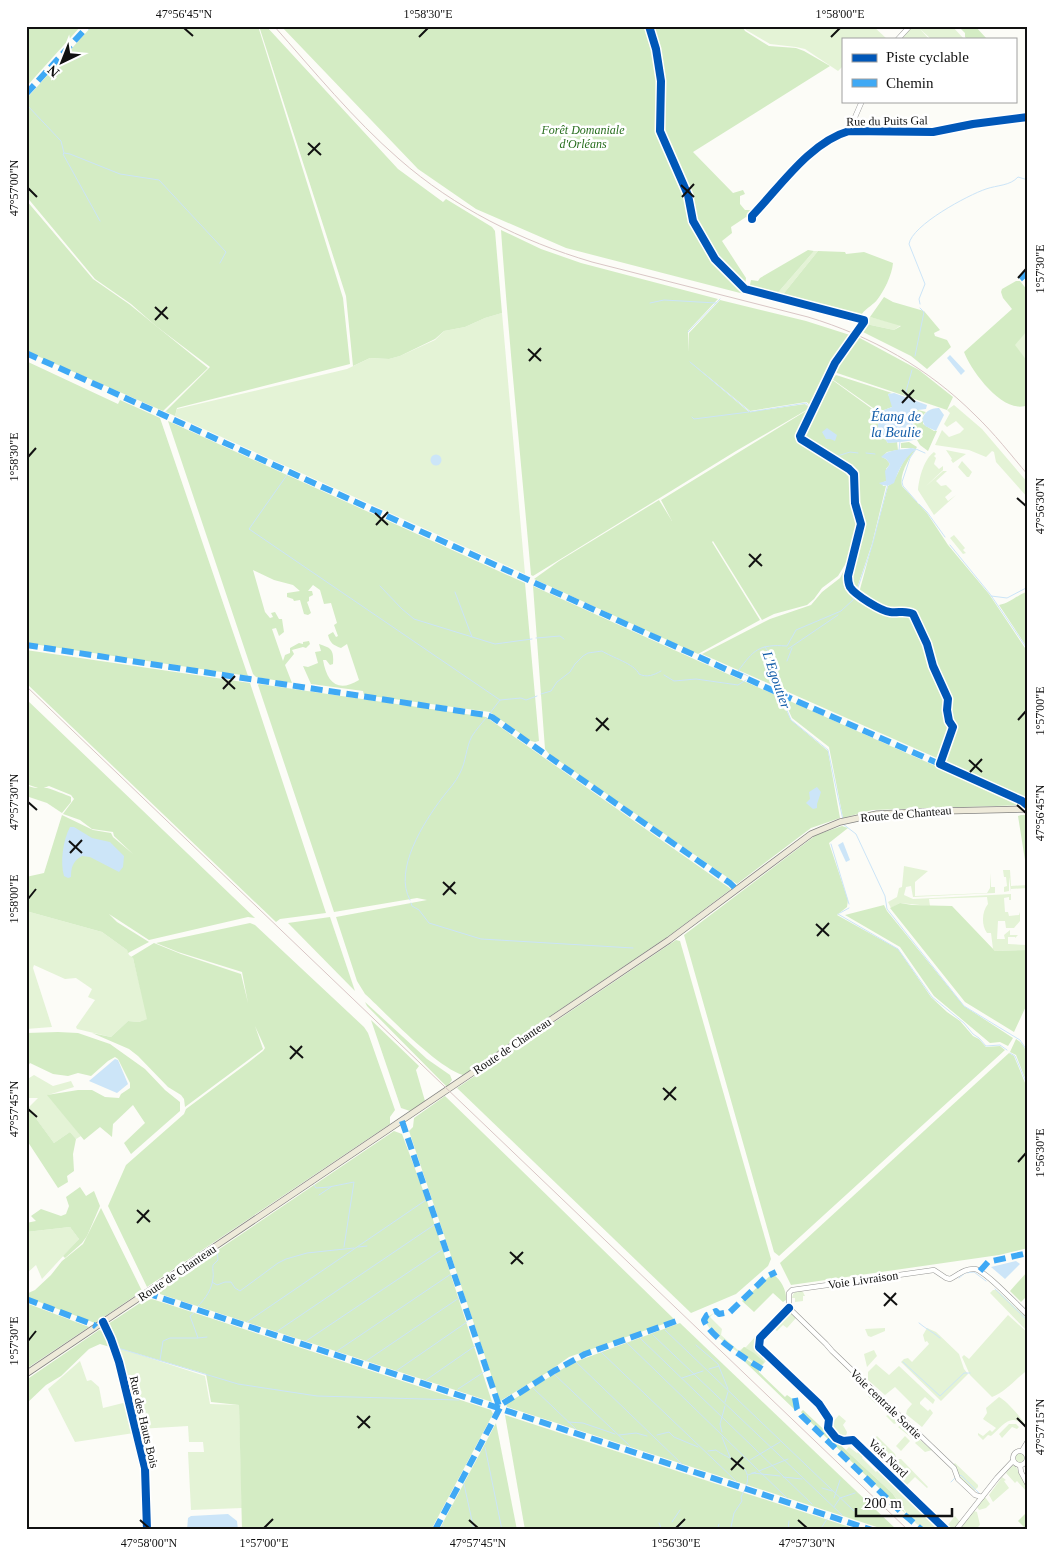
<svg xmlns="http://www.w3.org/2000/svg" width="1054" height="1556" font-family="'Times New Roman',serif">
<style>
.green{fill:#e4f3d6}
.forest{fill:#d4ecc4}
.water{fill:#cce5f8}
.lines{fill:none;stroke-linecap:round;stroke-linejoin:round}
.stream{stroke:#cce5f8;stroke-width:1}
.minor-casing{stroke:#979795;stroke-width:5.5}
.major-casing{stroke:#848482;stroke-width:7}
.minor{stroke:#fffffe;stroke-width:4.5}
.major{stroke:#eeeada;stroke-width:5.5}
.rail{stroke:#d9c6c5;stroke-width:1}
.quiet{stroke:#3fa9f5;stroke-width:6;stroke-dasharray:12 6;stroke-linecap:butt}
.cycleway-casing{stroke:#fff;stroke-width:11}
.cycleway{stroke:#0057b8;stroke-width:8}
.ticks{fill:none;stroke:#111;stroke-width:2}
.labels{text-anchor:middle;stroke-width:5;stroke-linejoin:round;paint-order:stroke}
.street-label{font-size:12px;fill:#111;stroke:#fff}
.park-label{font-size:12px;font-style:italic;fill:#276d1d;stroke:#fff}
.water-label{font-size:14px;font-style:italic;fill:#135da9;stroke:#fff}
.neatline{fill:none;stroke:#111;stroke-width:2}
.ticks-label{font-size:12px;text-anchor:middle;fill:#111}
</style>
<rect width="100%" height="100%" fill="#fcfcf7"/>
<g class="green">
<path d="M743 26H873L887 39H843V66L838 71 805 49 796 47 770 44 746 30Z"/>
<path d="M911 26H952L964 39H931L920 29 929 39H902L900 37Z"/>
<path d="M814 251H818L781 297 775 296Z"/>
<path d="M502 313 525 574 175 416 177 409 347 369 370 358 389 359 400 356 435 340 444 331 465 327 485 318Z"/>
<path d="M870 317 901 325 894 330 866 324Z"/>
<path d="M1028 330V362L1014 345Z"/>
<path d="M954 405 982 429 1028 483V498L996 462 994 452 992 451 986 457 969 450 935 445 942 430 949 437 960 433 964 429 956 421 947 427 944 424 950 413 947 410Z"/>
<path d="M946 450 966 454 953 463 951 460 952 459Z"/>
<path d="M934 452 936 454 934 456 936 458 934 464 939 469 943 466V470L925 487 943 471H947L936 481 941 486 946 485 952 491 945 497 948 501 956 495 934 515 918 490C919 478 924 459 934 452Z"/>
<path d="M962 461 972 472 969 477H967L958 467Z"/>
<path d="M954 535 965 548 963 550 966 553 963 554 950 538Z"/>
<path d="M904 866 928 871 915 882V896L987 893 990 888V873L991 887H995V893L913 897 911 886 906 887 904 895 913 899 1011 894V900H1009V897L1004 898 1005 912H1008L1009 916 1019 915 1020 912V921L1014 928H1006L1005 921H998L997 939H1005L1004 935 1010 930V935H1018L1015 938V937H1008V944L1026 945V938L1028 935V950L995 951 993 949 991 933H987C981 925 982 911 988 904L987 897 929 899 930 906 900 903 891 908 888 902 897 897 899 888 902 887Z"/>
<path d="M1003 870H1010L1011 886 1028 885V888L1011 889V892L1009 877V891L1004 892V887L1007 886 1006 877H1004Z"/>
<path d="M26 911 102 932 127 950 129 955 133 958 148 1019 139 1022 128 1021 111 1037 77 1029 76 1027 95 1000 88 997 92 989 76 978 65 979 34 965 33 968 52 1027 26 1029Z"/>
<path d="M34 1075 53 1086 71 1081 74 1087 48 1095 81 1136 76 1139 70 1132 54 1143 28 1108 38 1098H28L26 1096V1080Z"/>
<path d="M70 1227 79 1239 42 1279 36 1265 26 1274V1232Z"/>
<path d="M800 1290 803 1292 805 1296H803V1301L795 1302V1298H792C793 1293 795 1291 800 1290Z"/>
<path d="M993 1290H997L1028 1319V1332L990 1293Z"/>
<path d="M714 1313 710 1317 722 1329 721 1335 739 1351 744 1347H746L755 1337 758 1339C752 1349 760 1353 766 1361L760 1368C749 1358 705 1334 705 1318Z"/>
<path d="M788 1314H793L796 1318 787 1328 783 1325 777 1331 774 1329Z"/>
<path d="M1008 1315 1028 1333V1370C1015 1379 1007 1391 992 1397L970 1375 962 1357 964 1355 969 1359Z"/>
<path d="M885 1328V1331L871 1337 868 1336 865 1329Z"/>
<path d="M927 1328 936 1332 959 1354 964 1369 968 1374 941 1401 901 1362 904 1359 908 1358 912 1362 929 1344 927 1341 925 1342 923 1335Z"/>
<path d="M116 1347 205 1376 210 1404 239 1405 242 1508 191 1510 188 1452H204L203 1442H189L188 1426 139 1429Z"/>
<path d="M874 1350 877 1356 867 1367 864 1354Z"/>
<path d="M80 1361 87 1381 91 1380 99 1387 103 1408 127 1402 134 1433 75 1442 48 1389Z"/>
<path d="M876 1364 889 1375 899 1366 935 1400 933 1404 925 1397 920 1402V1404L928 1411 930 1409 933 1413 922 1427 906 1414 907 1410 912 1404 895 1387 885 1395 868 1380V1372Z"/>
<path d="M869 1388 890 1409 875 1403 868 1396Z"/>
<path d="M999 1397C1006 1400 1025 1421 1027 1429 1011 1410 1004 1425 991 1436L988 1435 983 1440 978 1435V1433L983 1436 990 1430 992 1432 996 1428 983 1419 987 1413 986 1408Z"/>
<path d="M891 1410 902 1421 894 1424 886 1416 890 1414Z"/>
<path d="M839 1415 846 1421 843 1425 847 1432 846 1436 840 1438 830 1428 832 1423Z"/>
<path d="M1009 1424H1016L1019 1427 1017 1429 1012 1427 1002 1438 999 1434Z"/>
<path d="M902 1425 909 1427 916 1434 913 1439 898 1427Z"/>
<path d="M877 1436 895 1454 896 1457 891 1459 887 1466 881 1465 869 1453 877 1445 873 1440Z"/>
<path d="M905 1436 910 1441 901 1451 896 1446Z"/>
<path d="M919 1439 920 1440 932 1450 925 1452 915 1443Z"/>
<path d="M849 1447 857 1453 860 1450 865 1454 862 1458 876 1472 880 1468 944 1530H924L911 1519 893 1494 846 1450Z"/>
<circle cx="1020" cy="1458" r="5.5"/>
<path d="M898 1459H901L928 1487 927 1488 915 1477 907 1485 910 1488 908 1490 890 1474V1469Z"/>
<path d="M955 1463 978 1485V1487L974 1491 958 1477 953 1465Z"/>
<path d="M1015 1465 1028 1489V1493L1017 1481 1015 1483 1006 1473 1012 1466Z"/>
<path d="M1002 1477 1006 1480 1004 1481 1009 1488 993 1502 989 1495Z"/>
<path d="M985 1497 990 1504 986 1508 979 1510 977 1507Z"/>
<path d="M974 1511 977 1512 980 1525 975 1530H962L960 1528Z"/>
<path d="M955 1516 960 1522 954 1529 950 1530 947 1526Z"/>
</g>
<g class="forest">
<path d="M26 26H81L26 87Z"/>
<path d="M92 26H258L343 298 350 364 177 408 175 416 166 412 168 411 165 412 210 367 156 326 131 304 95 279 26 196V99Z"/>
<path d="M259 26H266L398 169 443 202 446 199 492 227 495 231 502 313 485 318 465 327 444 331 435 339 400 356 389 359 370 358 353 366 346 296Z"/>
<path d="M281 26H742L745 31 769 46 796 48 804 51 830 66 693 152 733 193 743 190 745 194 740 196V204L745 210H750L754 208 760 209 750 220 746 217 731 227 732 233 722 241 746 278 744 294 566 248 476 209 418 169Z"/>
<path d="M958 26H975L987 39H967L965 37V33Z"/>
<path d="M26 200 93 279 129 304 208 368 163 411 26 351Z"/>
<path d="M501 230 541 249 581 263 718 299 688 331 689 352V333L720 300 806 321 853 336 834 362 812 407H810L808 403 806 402 750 411 689 361 749 412 805 404 810 408 736 451 533 576 531 575C521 460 509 345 501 230Z"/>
<path d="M808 250 814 251 775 296 749 289 751 280 758 281 760 278Z"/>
<path d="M818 251 845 252 846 254 864 252 893 263C892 275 884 291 877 300 872 306 864 309 860 317L781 297Z"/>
<path d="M1016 281H1020L1028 291V330L1015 345 1028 362V405C1004 416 971 371 964 352L1012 309 1003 298 1001 292 1002 289Z"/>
<path d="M884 297 893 302 924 311 940 330 934 333 935 336 947 340 951 347 927 369 911 356 861 331 866 324 894 330 901 326 870 317Z"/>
<path d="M856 337H858L919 370 953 397 947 410 837 373 835 371V367Z"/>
<path d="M26 361 118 404 120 400 160 418 248 676 26 643Z"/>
<path d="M836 375 892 393 888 394 893 405 892 407 884 410 883 415 832 379Z"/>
<path d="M831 379 882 416 879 421 878 430 888 443 897 442 898 450 887 452 882 457 886 459 890 464 886 469V481L882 483 883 486H886L872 544 856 591 851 586 849 580 863 521 856 501 855 473 848 466 802 436Z"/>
<path d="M809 409H811L798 434 799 439 848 470 854 477 853 505 860 524 851 555 838 576 822 588 814 599 807 605 774 614 762 620 713 541 712 542 760 620 698 654 534 579 559 561 659 500 672 521 661 500Z"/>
<path d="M918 410 926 412 923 415V424L934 431H937L928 451 920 445 917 440 919 439C917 424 907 426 918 410Z"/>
<path d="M168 421 525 583 539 741 535 742 531 741 490 712 364 695 363 691 311 684 303 666 308 667 318 663 315 652 321 651 319 644C331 648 334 649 333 664L330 665 326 660H323C327 683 338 693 359 680L347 644 341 648C333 645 330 643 328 635L333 632 336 637 338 636 334 625 337 623 331 603 324 604 320 590 313 585 308 591H312L313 595 309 597V601L307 602 311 613 308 615 304 614 300 600 294 601 293 599 287 597V593L300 591 293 585 274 580 253 570 265 612 270 618 273 617 271 613 275 612 279 619H282L284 632 279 636 276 628 272 629 283 661 285 655 290 653V648L299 643 303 644V642L309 641 310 644 306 648 303 647 292 650 294 654 285 665 292 683 256 677 253 674Z"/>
<path d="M909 442 917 447C910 457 899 473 902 486L927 513 948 545 989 594 1025 648 1028 658V799L943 761 954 728 949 715 950 698 935 667 928 643 916 617 910 610 891 611 871 601 859 593 888 486C897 481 899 467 906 458 908 454 912 452 915 449L911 448H901V443Z"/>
<path d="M851 557 845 582 852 593 886 613 892 615 909 613 915 619 929 661 946 698 945 712 951 729 939 759 702 654 770 619 811 605 822 592 840 578Z"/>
<path d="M533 586 694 659 780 697 791 720 828 751 840 818 811 828 737 884 549 754 545 749Z"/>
<path d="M1026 592H1028V649L999 605C1010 603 1016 596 1026 592Z"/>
<path d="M26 650 250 683 326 913 280 919 276 922 26 683Z"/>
<path d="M259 684 486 717 731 889 670 935 463 1075C436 1067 387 1014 365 994L357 981 336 917 427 900 417 898 334 912 258 685Z"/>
<path d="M783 698 1023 805 872 810 843 818 829 747 792 718Z"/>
<path d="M26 699 255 918 248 917 149 940 109 914 117 922 149 942 128 953 127 950 102 932 26 911V877L44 873 62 815 93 830 111 833 113 837 133 854 114 836 113 832 92 829 80 820 63 814 74 799 71 795 49 786 41 789 26 784Z"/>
<path d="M26 785C34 789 39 788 47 788 51 789 67 795 71 797V802L62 813 47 803 26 796Z"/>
<path d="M1021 815H1027L1025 821 1028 847V879L1018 816Z"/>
<path d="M842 826 848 828 829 843 848 900 847 907 837 915 898 949 931 997 947 1012 960 1021 973 1036 979 1039 986 1047 1000 1046 1005 1050 779 1256 774 1252 684 935 816 835Z"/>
<path d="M900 903 912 905 952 906 995 951 1028 950V1002L1014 1032 965 1002 890 908Z"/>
<path d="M884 905 887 911 964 1006 1013 1038 1008 1046 1000 1042 990 1043 934 996 900 947 845 915Z"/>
<path d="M330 917 355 991 288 923Z"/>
<path d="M250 923 255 925 364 1027 368 1033 395 1110 390 1117V1124L147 1287 108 1206 126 1165 184 1114 186 1109 249 1062 263 1051 265 1048 255 1026 263 1049 185 1107 184 1099 181 1095 168 1087 138 1056 129 1049 92 1033 111 1037 128 1021 139 1022 147 1019 133 958 131 957 154 943 181 954 241 974 248 1003 242 972 178 952 156 943Z"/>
<path d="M676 940 680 941 771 1259 768 1266 736 1294 691 1313 457 1088Z"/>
<path d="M365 1002 427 1059 450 1075 452 1080 447 1087 367 1006Z"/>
<path d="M371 1020 419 1066 416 1070 425 1101 410 1111 401 1108Z"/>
<path d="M58 1032 78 1033 110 1044 145 1069 165 1090 180 1102V1111L131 1154 124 1143 145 1123 133 1105 113 1124 112 1137 100 1127 84 1140 47 1095 78 1090H92L105 1097 119 1098 121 1094 130 1088V1083L118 1059 115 1057 108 1061 91 1076 78 1073 68 1076 53 1074 30 1063 26 1069V1033Z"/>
<path d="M1016 1039C1032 1048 1028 1071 1028 1086L1016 1055 1010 1052Z"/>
<path d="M1009 1053 1014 1056 1028 1090V1248L999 1255 791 1285 780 1263Z"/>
<path d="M445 1096 675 1320 569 1357 548 1372 500 1401 409 1131 413 1127 414 1118Z"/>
<path d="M26 1105 54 1143 70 1132 76 1139 73 1154 74 1171 67 1176 68 1182 58 1188 26 1139Z"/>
<path d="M394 1131 402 1134 426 1198 492 1402 160 1294V1289Z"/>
<path d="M80 1187 86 1196 94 1191 100 1206 87 1236 82 1243 65 1258 63 1256 79 1239 70 1227 26 1232V1223L36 1221 31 1216 41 1209 61 1216 66 1214 69 1206 66 1197Z"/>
<path d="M101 1208 142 1291 95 1323 26 1297V1294L35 1290 51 1275 62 1261 83 1244Z"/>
<path d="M1028 1271V1295L1021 1302 1010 1291Z"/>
<path d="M771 1275H774C781 1280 787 1291 786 1300L783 1302 773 1293 754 1312 742 1301Z"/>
<path d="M152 1299 491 1410 493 1414 431 1530H242L239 1405 211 1402 206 1374 118 1348 108 1324 143 1301Z"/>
<path d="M26 1303 89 1327 26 1369Z"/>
<path d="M680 1323 897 1530H886L507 1407 506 1404 572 1363Z"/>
<path d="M99 1330 103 1331 110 1347 100 1344 89 1349 61 1376 46 1385 26 1404V1380Z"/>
<path d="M744 1347 754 1353 764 1362 760 1367 749 1358 739 1353Z"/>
<path d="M746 1359 759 1368V1372L785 1397 787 1395 794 1400 796 1407 794 1409 745 1362Z"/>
<path d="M803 1410 893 1494 906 1514 803 1415 801 1412Z"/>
<path d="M505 1415 859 1530H525Z"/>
<path d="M496 1423 517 1530H439Z"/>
<path d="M1028 1511V1530H1027L1018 1521Z"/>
</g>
<g class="water">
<path d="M950 355 965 371 961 375 947 358Z"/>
<path d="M894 393 927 405 926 409 918 410 911 416 914 430 919 436 917 439C907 442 898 442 888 443L878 430C876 421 884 418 884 410L892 407 888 394Z"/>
<path d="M939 408 944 415 936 431 925 426 922 420C924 412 930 408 939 408Z"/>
<path d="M827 428 837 435 835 441 830 439H826L822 432Z"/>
<path d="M911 448 916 449C904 458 899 469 894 483 889 486 884 487 879 483L886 481 885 471 890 464 886 459 881 457C888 449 901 450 911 448Z"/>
<circle cx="436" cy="460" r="5.5"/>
<path d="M817 787 821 792 817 804V808L813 809 806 803 810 799 809 792Z"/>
<path d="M70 827H74L92 838 110 842 124 856 123 867 119 872 90 857 82 856C73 861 71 867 71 877L68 878 64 876C60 862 63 840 70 827Z"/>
<path d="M843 842 850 860 846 862 838 845Z"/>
<path d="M115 1059 118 1060 128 1084 117 1093 89 1081Z"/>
<path d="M1016 1261 1020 1264 1005 1279 991 1267Z"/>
<path d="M228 1514 237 1521 238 1530H187L188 1518 191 1516Z"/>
</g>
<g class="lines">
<g class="stream">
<path d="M26 104 61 141 64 153 70 154 120 174 159 180 226 252 220 263"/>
<path d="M64 153 63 154 100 221"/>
<path d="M650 303 664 300 716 303"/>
<path d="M920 304 919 299 925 284 909 244C912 225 968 195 986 189 997 185 1010 186 1018 177L1028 180"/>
<path d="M688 332 720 299"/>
<path d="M915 356 924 312 920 308"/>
<path d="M690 362 750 412 806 403 809 407 812 408"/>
<path d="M905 395 912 370"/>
<path d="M692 417 694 419 749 412"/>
<path d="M809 441 834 457 850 452 858 453"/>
<path d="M899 450 900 441"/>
<path d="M866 453 875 454"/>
<path d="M287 475 249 529 500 700"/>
<path d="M917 502 903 486 902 482 910 458 916 449 925 453"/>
<path d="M919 504 927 512 945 537"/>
<path d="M950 545 990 594 1026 647 1028 654"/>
<path d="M380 586 402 609 414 619 495 644 532 639"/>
<path d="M455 592 472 637"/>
<path d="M991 596 1007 598 1028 587"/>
<path d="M536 638 560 636 564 639"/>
<path d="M765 647 772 657 770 662 771 666 777 672 782 698 791 720 828 750 843 820"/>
<path d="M788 649 838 615"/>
<path d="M787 661 792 648"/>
<path d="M664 675 674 681 696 679 738 685 746 680"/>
<path d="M748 676 738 671C754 650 758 644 787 646L796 630 841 611 854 599 872 546 888 484"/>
<path d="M541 694 551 691 557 682 570 672 575 664 583 656 588 653 602 651C611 657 635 664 639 674 647 678 654 675 661 671"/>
<path d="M490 713 500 700 521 698 526 700 537 696"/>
<path d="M843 824 856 834 885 896 887 909 964 1006 1020 1040 1028 1052"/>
<path d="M831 844 849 904"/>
<path d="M410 900C393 870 424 822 442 798 448 790 456 782 460 773 466 762 466 747 472 736 476 730 481 724 486 718"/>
<path d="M411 903 412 906 419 910 429 923 481 939 633 948"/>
<path d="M840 913 849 908"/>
<path d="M838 914 898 949 932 997 964 1023 973 1034 979 1038 986 1046 1000 1045 1007 1050"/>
<path d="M1010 1053 1015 1056 1028 1087"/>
<path d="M314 1185 316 1188 329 1187 354 1182 344 1247"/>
<path d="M319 1195 331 1187"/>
<path d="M358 1247 367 1246"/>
<path d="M959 1278 965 1273 974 1272 986 1281"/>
<path d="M212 1282 217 1285 225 1282H231L235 1288 240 1291 278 1263 286 1259 307 1253 354 1248"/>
<path d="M995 1289 1028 1321"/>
<path d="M198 1306C206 1298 212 1289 213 1278 214 1273 212 1270 213 1265L218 1260 217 1250"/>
<path d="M247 1322 426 1200"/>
<path d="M919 1323C926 1329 933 1332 940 1338"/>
<path d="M665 1330 854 1511"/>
<path d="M276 1332 434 1225"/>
<path d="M653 1335 842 1515"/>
<path d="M198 1338 207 1337"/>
<path d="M640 1338 812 1504"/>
<path d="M306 1341 443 1249"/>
<path d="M627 1343 787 1498"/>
<path d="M696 1345 718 1364 728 1389"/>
<path d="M118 1348 238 1384 317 1396 459 1400"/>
<path d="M337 1351 451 1274"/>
<path d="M601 1352 736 1481"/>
<path d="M160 1360 163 1341 170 1338H198L190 1316 194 1313"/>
<path d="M366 1361 459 1298"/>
<path d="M575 1361 682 1464"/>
<path d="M903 1362 940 1396 964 1373H970"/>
<path d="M709 1369 719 1366"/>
<path d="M396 1371 467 1322"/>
<path d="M554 1374 630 1446"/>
<path d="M682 1378 703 1371"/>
<path d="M426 1380 475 1346"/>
<path d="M533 1388 576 1429"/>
<path d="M458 1389 484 1372"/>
<path d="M725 1402 728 1392"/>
<path d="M568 1422 583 1423 615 1434"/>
<path d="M722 1432 720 1424 725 1406"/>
<path d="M619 1435 636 1433 647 1436"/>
<path d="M657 1435 669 1432 674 1437 698 1447"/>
<path d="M722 1437 730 1457"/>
<path d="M485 1447 502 1530"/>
<path d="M708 1451 716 1450C727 1459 755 1464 746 1486"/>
<path d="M750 1460 780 1442"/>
<path d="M759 1471 788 1459"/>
<path d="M752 1473 780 1476"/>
<path d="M748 1475 756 1472"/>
<path d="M959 1475 962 1476 979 1493"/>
<path d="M783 1477 802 1479"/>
<path d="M951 1482 956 1477"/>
<path d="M464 1484 474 1530"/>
<path d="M822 1488 832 1491"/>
<path d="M834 1498 840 1480"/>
<path d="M834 1507 840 1498 855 1493"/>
<path d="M672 1522 680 1510"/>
<path d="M659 1523 662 1530"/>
<path d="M443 1525 444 1530"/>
<path d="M650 1529V1530"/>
<path d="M731 1529 733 1530"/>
<path d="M648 1530 649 1529"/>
<path d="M680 1530 681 1526"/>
<path d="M695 1530 696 1527"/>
<path d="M717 1530 719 1524"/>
<path d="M727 1530 731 1527 734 1513 742 1501 741 1497 744 1491"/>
<path d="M788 1530 789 1521"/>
<path d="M820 1530 827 1519"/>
</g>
<defs>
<g id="minor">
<path d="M898 39 910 26"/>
<path d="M849 131 862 101"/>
<path d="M752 219V216C779 188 810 142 849 131L933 132 973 124 1028 117"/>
<path d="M789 1308 760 1338 759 1347 819 1404 829 1419 828 1428 836 1438 843 1441 853 1440 946 1530"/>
<path d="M789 1308V1293L792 1290 934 1270 946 1278 950 1279C958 1275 965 1268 975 1269 986 1271 1018 1306 1028 1315"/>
<path d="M789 1308 826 1344 832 1351 954 1468 958 1479 975 1495 982 1497"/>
<path d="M103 1322 111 1339 119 1362 145 1468 147 1530"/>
<path d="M1022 1451 1028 1441"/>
<circle cx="1020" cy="1458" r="7"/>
<path d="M1020 1465 1021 1472 1028 1485"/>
<path d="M956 1530 997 1478 1013 1461"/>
</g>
<path id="major" d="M26 1374 669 940 811 834 840 822 877 814 943 811 1028 809"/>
</defs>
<use href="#minor" class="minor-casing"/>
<use href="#major" class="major-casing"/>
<use href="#minor" class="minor"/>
<use href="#major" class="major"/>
<g class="rail">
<path d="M274 26C314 71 353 119 399 159 455 208 521 241 592 262L808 317C871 336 928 368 975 415 994 433 1011 455 1028 475"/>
<path d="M26 686 908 1530"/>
</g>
<g class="quiet">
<path d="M26 94 88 26"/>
<path d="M1020 279 1028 272"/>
<path d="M26 353 783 695 942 765"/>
<path d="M26 645 486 715 492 717 730 883 737 890"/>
<path d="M402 1121 500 1409"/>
<path d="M980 1271 988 1262 1028 1253"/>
<path d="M146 1293 872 1530"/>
<path d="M26 1299 94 1325 96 1327"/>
<path d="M762 1369C747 1360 709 1336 704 1320L707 1315 716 1311 719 1314 730 1312 766 1277 776 1272"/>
<path d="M795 1398 797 1409 801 1415 900 1511 922 1530"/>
<path d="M435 1530 502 1404 554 1371 585 1354 679 1320"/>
</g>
<defs>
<g id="cycleway">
<path d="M649 26 656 49 661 81 660 131 688 195 693 221 715 259 745 289 864 320V322L835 363 800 436 801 439 849 469 854 474 855 503 861 524 848 576C848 580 848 583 850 587 855 595 881 611 890 612 899 613 906 610 913 614L927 644 933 666 948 699 947 710 949 721 953 727 940 764 1022 801 1028 806"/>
<path d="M752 219V216C779 188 810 142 849 131L933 132 973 124 1028 117"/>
<path d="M789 1308 760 1338 759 1347 819 1404 829 1419 828 1428 836 1438 843 1441 853 1440 946 1530"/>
<path d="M103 1322 111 1339 119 1362 145 1468 147 1530"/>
</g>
</defs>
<use href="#cycleway" class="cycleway-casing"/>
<use href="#cycleway" class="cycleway"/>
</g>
<path class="ticks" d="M184 28 193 36M419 37 428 28M831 37 840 28M308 143 321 155M308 155 320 143M681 185 694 197M28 188 37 197M682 197 694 184M1018 278 1026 269M155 307 168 319M155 320 167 307M528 349 541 361M529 361 541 348M902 390 915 402M902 403 914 390M28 457 36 448M1017 498 1026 506M375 513 388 525M376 525 388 512M749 554 762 566M749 567 761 554M222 677 235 689M223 689 235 676M596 718 609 730M1018 720 1026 711M596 731 608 718M969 760 982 772M970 772 982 759M28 802 37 810M1017 805 1026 813M69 841 82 853M70 853 82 840M443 882 456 894M443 895 455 882M28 899 36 889M816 924 829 936M817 936 829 923M290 1046 303 1058M290 1059 302 1046M663 1088 676 1100M664 1100 676 1087M28 1109 37 1117M1018 1162 1026 1153M137 1210 150 1222M137 1223 149 1210M510 1252 523 1264M511 1264 523 1252M884 1293 897 1305M884 1306 896 1293M28 1341 36 1331M357 1416 370 1428M1017 1418 1026 1427M358 1428 370 1416M731 1458 744 1469M731 1470 743 1457M140 1520 149 1528M469 1520 478 1528M798 1520 807 1528M264 1528 273 1519M676 1528 685 1519"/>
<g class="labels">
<g class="street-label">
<text transform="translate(887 121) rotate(-1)" y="4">Rue du Puits Gal</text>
<text transform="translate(906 814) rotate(-5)" y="4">Route de Chanteau</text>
<text transform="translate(512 1046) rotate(-34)" y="4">Route de Chanteau</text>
<text transform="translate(177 1273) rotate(-34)" y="4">Route de Chanteau</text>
<text transform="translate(863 1280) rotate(-8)" y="4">Voie Livraison</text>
<text transform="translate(886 1404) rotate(44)" y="4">Voie centrale Sortie</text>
<text transform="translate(144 1422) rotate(77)" y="4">Rue des Hauts Bois</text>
<text transform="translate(888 1458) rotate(44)" y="4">Voie Nord</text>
</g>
<g class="park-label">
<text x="583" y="134">Forêt Domaniale<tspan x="583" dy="14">d'Orléans</tspan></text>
</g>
<g class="water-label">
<text x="896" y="421">Étang de<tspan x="896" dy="16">la Beulie</tspan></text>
<text transform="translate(777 680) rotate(71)" y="5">L'Egoutier</text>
</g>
</g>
<rect width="1054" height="1556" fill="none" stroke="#ffffff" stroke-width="55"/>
<rect x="842" y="38" width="175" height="65" fill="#ffffff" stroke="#a0a0a0"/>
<rect x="852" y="54" width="25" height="8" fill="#0057b8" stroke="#a0a0a0"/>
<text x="886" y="62" font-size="15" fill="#111111">Piste cyclable</text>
<rect x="852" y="79" width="25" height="8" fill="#3fa9f5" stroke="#a0a0a0"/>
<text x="886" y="88" font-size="15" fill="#111111">Chemin</text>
<g transform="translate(62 62) rotate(223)" stroke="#ffffff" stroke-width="4" paint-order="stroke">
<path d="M0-4L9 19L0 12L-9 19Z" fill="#111111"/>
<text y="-8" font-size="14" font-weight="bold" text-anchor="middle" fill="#111111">N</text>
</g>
<path d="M856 1508v8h96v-8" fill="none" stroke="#111111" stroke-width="2.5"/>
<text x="864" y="1508" font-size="15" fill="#111111" stroke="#ffffff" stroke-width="4" paint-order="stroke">200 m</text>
<rect x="28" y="28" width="998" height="1500" class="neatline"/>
<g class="ticks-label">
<text x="184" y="18">47°56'45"N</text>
<text x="428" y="18">1°58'30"E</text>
<text x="840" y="18">1°58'00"E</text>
<text transform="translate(14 188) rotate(-90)" y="4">47°57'00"N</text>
<text transform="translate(1040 269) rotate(-90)" y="4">1°57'30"E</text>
<text transform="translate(14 457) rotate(-90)" y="4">1°58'30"E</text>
<text transform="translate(1040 506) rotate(-90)" y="4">47°56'30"N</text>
<text transform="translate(1040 711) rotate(-90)" y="4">1°57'00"E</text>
<text transform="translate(14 802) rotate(-90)" y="4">47°57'30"N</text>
<text transform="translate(1040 813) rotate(-90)" y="4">47°56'45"N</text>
<text transform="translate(14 899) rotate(-90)" y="4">1°58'00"E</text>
<text transform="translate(14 1109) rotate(-90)" y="4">47°57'45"N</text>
<text transform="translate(1040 1153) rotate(-90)" y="4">1°56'30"E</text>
<text transform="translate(14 1341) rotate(-90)" y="4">1°57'30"E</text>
<text transform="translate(1040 1427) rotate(-90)" y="4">47°57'15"N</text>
<text x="149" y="1547">47°58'00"N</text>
<text x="264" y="1547">1°57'00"E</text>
<text x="478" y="1547">47°57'45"N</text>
<text x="676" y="1547">1°56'30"E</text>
<text x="807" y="1547">47°57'30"N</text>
</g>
</svg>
